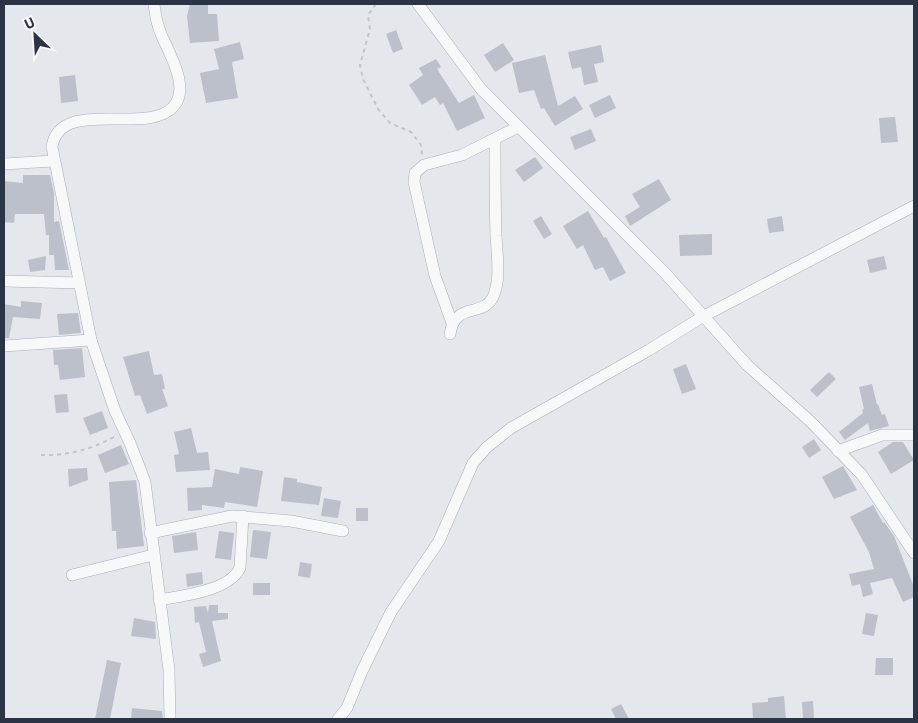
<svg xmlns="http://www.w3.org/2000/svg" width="918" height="723" font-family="'IBM Plex Sans',sans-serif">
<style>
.building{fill:#bbc0ca}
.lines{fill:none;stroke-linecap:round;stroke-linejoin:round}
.minor-casing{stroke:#a9aeb7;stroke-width:12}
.path{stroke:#c2c5cb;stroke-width:2;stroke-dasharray:4 4;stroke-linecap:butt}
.minor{stroke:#f7f8fa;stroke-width:11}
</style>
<rect width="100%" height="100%" fill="#e4e7ec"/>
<g class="building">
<path d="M190 4H208V14H217L219 41 190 43 187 16Z"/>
<path d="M396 30 403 49 393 53 386 34Z"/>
<path d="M240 42 244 59 232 62 238 98 206 103 200 73 219 69 214 49Z"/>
<path d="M503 43 514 60 495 72 484 55Z"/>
<path d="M601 45 604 62 594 64 598 82 584 85 581 67 572 69 568 52Z"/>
<path d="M545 55 558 106 575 96 583 109 555 126 544 108 541 109 534 90 519 93 512 63Z"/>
<path d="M436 59 441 67 437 69 459 103 474 95 485 118 457 131 443 103 440 105 435 97 422 105 409 85 423 75 419 68Z"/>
<path d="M75 75 78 101 61 103 59 77Z"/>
<path d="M610 95 616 108 595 118 589 105Z"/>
<path d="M895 117 898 142 881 143 879 118Z"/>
<path d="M591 129 596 141 575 150 570 137Z"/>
<path d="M535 157 543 168 524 182 515 170Z"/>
<path d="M23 175H50L54 193V222L59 221 69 270H55L54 255H49V235H46L44 214H15L14 223 4 222V181L23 183Z"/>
<path d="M659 179 671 200 630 226 625 216 640 207 632 194Z"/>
<path d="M588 211 604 238 606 237 626 273 610 281 603 267 595 270 583 245 577 249 563 226Z"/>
<path d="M541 216 552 234 544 239 533 221Z"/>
<path d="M782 216 784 231 769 233 767 219Z"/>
<path d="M712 234V255L680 256 679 235Z"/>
<path d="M46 256 45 270 30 272 28 260Z"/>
<path d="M884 256 887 269 870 273 867 260Z"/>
<path d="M21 301 42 303 40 319 13 317 9 338H4V304L21 307Z"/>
<path d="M78 313 81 333 59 335 57 314Z"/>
<path d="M82 348 85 377 60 380 58 365H54L53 350Z"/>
<path d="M149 351 154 375 162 374 165 389H162L168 406 147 414 140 395 135 396 123 357Z"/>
<path d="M686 364 696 389 682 394 673 369Z"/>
<path d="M829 372 836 379 817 397 810 390Z"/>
<path d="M872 384 877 405 878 404 882 415 885 414 889 426 870 431 868 423 845 440 839 432 863 413 862 410 864 409 859 387Z"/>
<path d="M67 394 69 412 56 413 54 395Z"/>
<path d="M102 411 108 428 90 435 83 418Z"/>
<path d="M191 428 197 453 208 452 210 470 176 472 174 455 179 454 174 432Z"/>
<path d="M814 439 821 450 809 458 802 447Z"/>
<path d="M893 442H903L914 460 891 474 878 452Z"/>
<path d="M121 445 129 464 105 473 98 455Z"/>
<path d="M843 466 857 490 834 499 822 477Z"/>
<path d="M240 467 263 471 257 507 225 502 224 508 202 505V510L188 511 187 488 212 487 215 469 239 474Z"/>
<path d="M87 468 88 480 69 487 68 469Z"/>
<path d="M284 477 297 479V482L322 487 319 505 281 501Z"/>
<path d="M136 480 144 546 117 549 116 531H112L109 482Z"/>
<path d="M324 498 341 501 338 518 321 516Z"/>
<path d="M873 505 883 523 884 522 894 536 914 587V597L903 602 892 578 870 583 873 594 863 597 860 584 852 586 849 574 874 569 869 552 850 517Z"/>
<rect x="356" y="508" width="12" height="13"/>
<path d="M253 530 271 532 267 559 250 557Z"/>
<path d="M219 531 234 533 231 560 215 558Z"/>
<path d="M196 532 198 550 174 553 172 536Z"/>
<path d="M300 562 312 564 310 578 298 576Z"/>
<path d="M202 572 203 584 187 587 186 574Z"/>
<rect x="253" y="583" width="17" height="12"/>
<path d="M209 605H218V613H228V619L212 621 221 661 203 667 199 654 206 652 199 622 195 623 194 607 206 606 208 613Z"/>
<path d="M866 613 878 615 874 636 862 634Z"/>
<path d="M134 618 155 622 156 639 131 636Z"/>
<path d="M876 658H893V675H875Z"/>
<path d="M107 660 121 663 110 719H95Z"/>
<path d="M784 696 786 719H753L752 703 768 702V698Z"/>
<path d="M813 701 814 719H803L802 702Z"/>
<path d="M621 704 629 719H616L611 709Z"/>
<path d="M132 708 162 711 163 719H131Z"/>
</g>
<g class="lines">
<defs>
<g id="minor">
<path d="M154 4C155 14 157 24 161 34 169 53 190 87 174 106 148 137 59 96 52 147L91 340 115 411 130 443 145 482 169 670 170 719"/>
<path d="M418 4 481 89 665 273 747 365 811 422 862 475 914 553"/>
<path d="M4 164 53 161"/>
<path d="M4 281 79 283"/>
<path d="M452 323 435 276 414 182 415 173 424 165 462 155 518 127"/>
<path d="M450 334C455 301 483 318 493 297 501 280 497 254 496 236 495 204 495 172 495 140"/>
<path d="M4 346 91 340"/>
<path d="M838 451 882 435H914"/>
<path d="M150 533 232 516 291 521 343 531"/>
<path d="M72 575 153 555"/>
<path d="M159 600C182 596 229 591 240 568L243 516"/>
<path d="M338 719 347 708 362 671 391 612 439 541 473 463 486 448 511 428 649 350 702 317 914 206"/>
</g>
</defs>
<use href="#minor" class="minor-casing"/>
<g class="path">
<path d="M376 4 368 15 370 29 360 65 363 79 378 109 390 123 411 132 421 145 422 155"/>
<path d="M41 455C68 456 92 449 116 436"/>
</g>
<use href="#minor" class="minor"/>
</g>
<rect width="918" height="723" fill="none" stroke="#2b3445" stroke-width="10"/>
<g transform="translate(35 35) rotate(335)" stroke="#f4f6f9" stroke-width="4" paint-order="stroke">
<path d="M0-4L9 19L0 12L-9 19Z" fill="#2b3445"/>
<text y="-8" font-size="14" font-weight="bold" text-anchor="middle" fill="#2b3445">U</text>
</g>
</svg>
